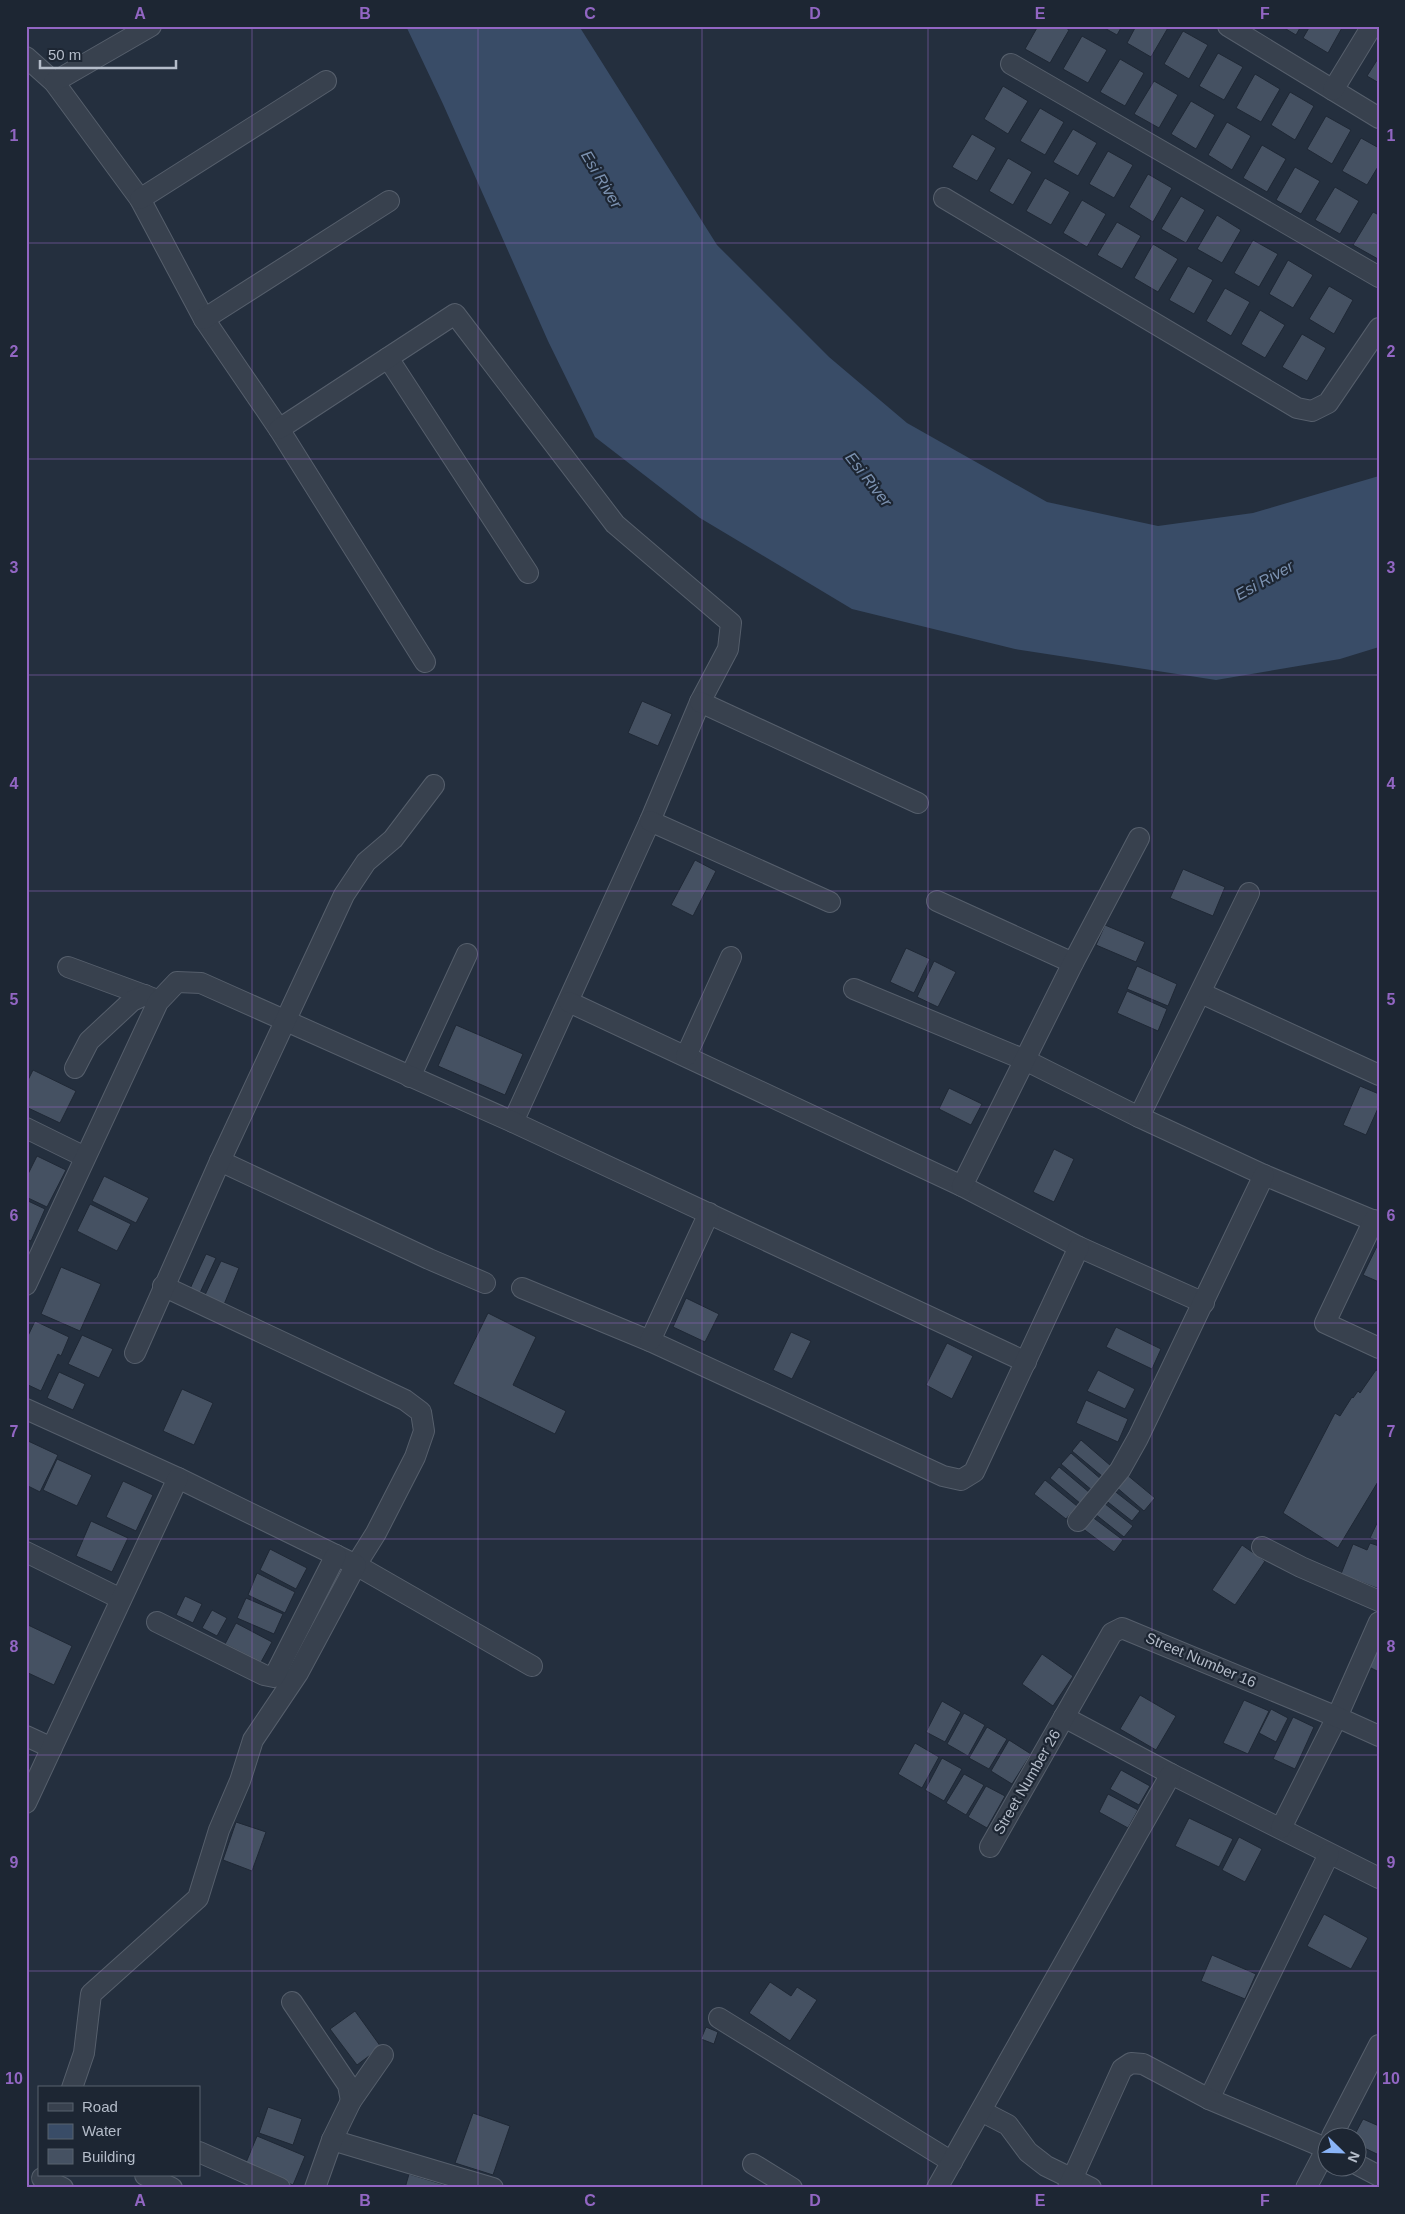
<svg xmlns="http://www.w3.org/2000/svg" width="1405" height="2214" font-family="Arial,sans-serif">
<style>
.water{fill:#394c67}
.building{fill:#455162;stroke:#1f2835}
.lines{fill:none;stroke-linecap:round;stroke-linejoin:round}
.minor-casing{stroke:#565f6c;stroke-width:22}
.minor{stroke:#38414e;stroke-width:20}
.grid{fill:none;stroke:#9266c3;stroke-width:1;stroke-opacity:0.55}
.labels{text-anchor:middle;stroke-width:4.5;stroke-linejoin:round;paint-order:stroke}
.street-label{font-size:15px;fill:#b4bcc9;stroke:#1d2633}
.water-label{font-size:16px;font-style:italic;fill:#7c92b1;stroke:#1d2633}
.neatline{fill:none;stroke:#9266c3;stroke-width:2}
.grid-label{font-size:16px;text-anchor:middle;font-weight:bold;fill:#9266c3}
</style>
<rect width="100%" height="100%" fill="#242f3e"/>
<path class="water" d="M406 26H579L717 245 829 357 907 423 1047 502 1158 526 1253 513 1379 476V647L1340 659 1216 680 1015 649 852 609 700 518 595 437 548 341 443 104Z"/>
<g class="building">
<path d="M1038 26H1063L1069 30 1050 63 1025 49Z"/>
<path d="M1101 26H1122L1117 35Z"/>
<path d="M1136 26H1169L1151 57 1127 43Z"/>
<path d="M1281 26H1301L1296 35Z"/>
<path d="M1310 26H1343L1328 53 1303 38Z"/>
<path d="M1183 31 1208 45 1189 79 1164 64Z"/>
<path d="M1082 36 1107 50 1088 83 1063 69Z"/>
<path d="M1218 53 1243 67 1224 100 1199 86Z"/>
<path d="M1379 57V83L1367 76Z"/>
<path d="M1120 59 1144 73 1125 106 1100 92Z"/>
<path d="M1255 74 1280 89 1261 122 1236 108Z"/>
<path d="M1154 81 1178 95 1159 128 1134 114Z"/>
<path d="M1003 86 1028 101 1008 134 984 119Z"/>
<path d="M1290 92 1314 106 1295 140 1271 125Z"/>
<path d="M1191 101 1215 115 1196 149 1171 134Z"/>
<path d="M1040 108 1064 122 1045 155 1020 141Z"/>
<path d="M1326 116 1351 130 1332 164 1307 149Z"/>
<path d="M1227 122 1251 136 1232 170 1208 155Z"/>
<path d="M1073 129 1097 143 1078 176 1053 162Z"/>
<path d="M972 134 996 148 977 181 952 167Z"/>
<path d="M1361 138 1379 148V165L1367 185 1342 171Z"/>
<path d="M1262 145 1286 159 1267 192 1243 178Z"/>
<path d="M1108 151 1133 165 1114 198 1089 184Z"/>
<path d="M1008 158 1032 172 1013 205 989 191Z"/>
<path d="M1295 167 1320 181 1301 214 1276 200Z"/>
<path d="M1148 174 1172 188 1153 222 1129 207Z"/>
<path d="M1045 178 1070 192 1051 225 1026 211Z"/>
<path d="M1335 187 1359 201 1340 234 1315 220Z"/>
<path d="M1181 196 1205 210 1186 243 1161 229Z"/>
<path d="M1082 200 1106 214 1087 247 1063 233Z"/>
<path d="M1373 212 1379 215 1378 259 1353 245Z"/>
<path d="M1217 215 1241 230 1222 263 1197 249Z"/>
<path d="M1117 222 1141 236 1122 269 1097 255Z"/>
<path d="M1253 240 1278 254 1259 287 1234 273Z"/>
<path d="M1153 244 1178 259 1158 292 1134 278Z"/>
<path d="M1288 260 1313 275 1293 308 1269 294Z"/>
<path d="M1188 266 1213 280 1194 314 1169 300Z"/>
<path d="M1329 286 1353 300 1334 334 1309 319Z"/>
<path d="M1225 288 1250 302 1231 336 1206 321Z"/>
<path d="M1260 310 1285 325 1265 358 1241 344Z"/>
<path d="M1302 334 1326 348 1307 381 1282 367Z"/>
<path d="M642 701 672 714 658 746 628 733Z"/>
<path d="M695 860 716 871 693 916 671 905Z"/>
<path d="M1183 869 1225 887 1213 916 1170 898Z"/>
<path d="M1105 925 1145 942 1136 962 1096 945Z"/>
<path d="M906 948 930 959 914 993 890 982Z"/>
<path d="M934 961 956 972 938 1007 917 997Z"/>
<path d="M1137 966 1177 984 1168 1006 1127 989Z"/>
<path d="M1127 991 1167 1009 1158 1031 1117 1013Z"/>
<path d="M456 1025 523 1054 505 1095 438 1066Z"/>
<path d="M33 1070 76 1091 60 1123 26 1107V1084Z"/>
<path d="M1360 1086 1379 1094V1106L1366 1135 1343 1125Z"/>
<path d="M949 1088 982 1104 971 1125 939 1109Z"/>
<path d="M1054 1149 1074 1159 1054 1202 1033 1192Z"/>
<path d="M37 1156 66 1170 47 1207 26 1197V1178Z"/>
<path d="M104 1176 149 1198 136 1223 92 1201Z"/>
<path d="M26 1200 45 1209 31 1241 26 1239Z"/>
<path d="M90 1204 131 1224 117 1251 77 1231Z"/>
<path d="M1379 1242V1282L1363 1275Z"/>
<path d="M206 1254 216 1258 199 1295 189 1291Z"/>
<path d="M221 1261 239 1268 223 1307 204 1297Z"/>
<path d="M61 1267 101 1284 80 1331 41 1314Z"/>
<path d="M686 1298 719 1314 705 1342 673 1327Z"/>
<path d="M488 1313 536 1337 513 1385 566 1411 555 1434 453 1384Z"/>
<path d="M35 1321 69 1337 61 1356 58 1354 41 1391 26 1384V1340Z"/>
<path d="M1116 1327 1161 1349 1152 1369 1106 1347Z"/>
<path d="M791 1332 811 1341 792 1379 773 1370Z"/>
<path d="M82 1335 113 1349 99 1378 68 1364Z"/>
<path d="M947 1343 973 1356 952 1399 926 1385Z"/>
<path d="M1098 1370 1135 1389 1125 1409 1087 1391Z"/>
<path d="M1376 1370 1379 1371V1480L1338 1548 1283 1513 1335 1413 1340 1416 1352 1397 1353 1398 1358 1391 1360 1393Z"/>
<path d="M59 1372 85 1384 73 1410 47 1398Z"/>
<path d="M182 1389 213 1403 194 1445 163 1431Z"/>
<path d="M1086 1400 1128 1419 1118 1442 1076 1423Z"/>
<path d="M26 1440 58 1455 40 1492 26 1485Z"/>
<path d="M1081 1440 1111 1466 1102 1476 1072 1451Z"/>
<path d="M1071 1453 1102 1480 1093 1491 1061 1464Z"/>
<path d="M57 1459 92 1475 77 1506 43 1490Z"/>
<path d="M1059 1467 1090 1493 1081 1504 1050 1478Z"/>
<path d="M1126 1474 1155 1498 1144 1511 1115 1486Z"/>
<path d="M1045 1480 1077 1506 1066 1519 1034 1494Z"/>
<path d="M123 1481 153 1495 136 1531 106 1517Z"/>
<path d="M1112 1489 1140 1511 1132 1521 1104 1499Z"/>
<path d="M1104 1503 1133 1526 1124 1537 1095 1514Z"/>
<path d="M1091 1516 1123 1540 1114 1552 1082 1528Z"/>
<path d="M1379 1519V1541L1370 1538Z"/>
<path d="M91 1521 128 1538 112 1572 76 1556Z"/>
<path d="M1370 1543 1379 1546V1589L1341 1574 1353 1544 1367 1550Z"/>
<path d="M1242 1545 1265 1561 1235 1605 1212 1590Z"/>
<path d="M270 1549 307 1568 296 1589 260 1570Z"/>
<path d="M257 1573 295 1592 285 1613 248 1595Z"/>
<path d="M185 1596 202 1604 193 1623 176 1615Z"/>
<path d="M246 1598 283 1614 274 1634 237 1618Z"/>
<path d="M212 1610 227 1618 217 1636 202 1628Z"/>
<path d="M236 1623 272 1642 261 1662 225 1644Z"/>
<path d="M26 1624 72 1646 54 1685 26 1672Z"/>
<path d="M1379 1647V1672L1369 1667Z"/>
<path d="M1042 1654 1073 1676 1053 1706 1022 1684Z"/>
<path d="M1140 1695 1176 1716 1156 1750 1120 1729Z"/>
<path d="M1244 1700 1269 1711 1248 1754 1223 1743Z"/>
<path d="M942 1701 961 1712 945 1742 926 1732Z"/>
<path d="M1271 1709 1288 1718 1276 1742 1259 1733Z"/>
<path d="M964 1713 985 1725 968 1756 947 1744Z"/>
<path d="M1293 1717 1314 1727 1295 1769 1273 1759Z"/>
<path d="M987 1727 1007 1739 989 1769 969 1758Z"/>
<path d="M1009 1740 1031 1754 1012 1784 991 1771Z"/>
<path d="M915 1743 939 1757 922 1788 898 1774Z"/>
<path d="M942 1758 962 1769 944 1801 925 1790Z"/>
<path d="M1121 1770 1150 1786 1139 1805 1110 1789Z"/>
<path d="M964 1774 984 1785 966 1815 946 1803Z"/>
<path d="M986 1786 1005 1796 987 1828 968 1817Z"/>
<path d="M1108 1794 1138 1810 1128 1828 1099 1812Z"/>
<path d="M1189 1818 1233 1839 1219 1867 1175 1846Z"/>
<path d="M236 1822 266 1832 252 1871 223 1860Z"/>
<path d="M1239 1837 1262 1849 1245 1882 1222 1870Z"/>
<path d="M1324 1914 1368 1938 1351 1969 1307 1946Z"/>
<path d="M1212 1955 1256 1974 1245 1999 1201 1981Z"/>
<path d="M770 1982 791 1996 797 1987 817 2000 790 2041 749 2013Z"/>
<path d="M355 2011 381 2047 357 2065 330 2029Z"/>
<path d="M706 2027 718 2032 714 2044 701 2039Z"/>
<path d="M268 2107 302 2119 293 2145 259 2133Z"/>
<path d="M473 2113 510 2126 493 2175 455 2163Z"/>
<path d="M1363 2119 1379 2126V2155L1358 2145V2136H1354Z"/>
<path d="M257 2136 305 2156 293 2185 245 2165Z"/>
<path d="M409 2174 445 2185 444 2188H405Z"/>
</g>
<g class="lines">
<defs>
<g id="minor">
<path d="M1228 26 1379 118"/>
<path d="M26 57 54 82 140 199 204 319 279 429 425 662"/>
<path d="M1011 64 1379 277"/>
<path d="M54 82 151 26"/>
<path d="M1333 90 1372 26"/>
<path d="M944 198 1297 408 1312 411 1328 403 1379 328"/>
<path d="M140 199 326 81"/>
<path d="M204 319 389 201"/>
<path d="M388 358 528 573"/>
<path d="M279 429 455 314 615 524 731 623 728 649 700 702 650 821 513 1122"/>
<path d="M700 702 918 803"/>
<path d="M650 821 830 902"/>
<path d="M937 901 1073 963"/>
<path d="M68 967 152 998"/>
<path d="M854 989 1025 1060 1139 1117 1264 1175 1379 1223"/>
<path d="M1201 993 1379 1075"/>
<path d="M569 1002 962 1186 1079 1247 1204 1303"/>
<path d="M686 1056 731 957"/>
<path d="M75 1068 89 1041 132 1001 145 995"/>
<path d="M410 1077 467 954"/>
<path d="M1139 1117 1249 893"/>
<path d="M26 1128 85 1157"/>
<path d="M220 1161 429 1259 485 1283"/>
<path d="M962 1186 1073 963 1139 838"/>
<path d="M1374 1220 1325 1323 1379 1348"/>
<path d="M26 1285 158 1002 177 982 201 983 513 1122 1026 1362"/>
<path d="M163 1286 405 1400 421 1412 424 1431 415 1457 376 1533 356 1565 532 1666"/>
<path d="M522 1288 650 1341 943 1476 961 1480 974 1472 1079 1247"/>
<path d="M650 1341 709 1213"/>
<path d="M135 1353 220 1161 344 895 366 862 393 839 434 785"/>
<path d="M26 1409 178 1478 356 1565 298 1673 253 1740 240 1781 219 1830 198 1898 91 1994 84 2053 72 2088"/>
<path d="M1078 1521 1120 1470 1138 1438 1264 1175"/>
<path d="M1262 1547 1301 1567 1379 1601"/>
<path d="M26 1552 121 1599"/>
<path d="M157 1622 264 1675 274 1677 336 1555"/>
<path d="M1064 1717 1171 1774 1379 1878"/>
<path d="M26 1736 52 1748"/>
<path d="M26 1803 178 1478"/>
<path d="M1281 1828 1337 1717 1379 1622"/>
<path d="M990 1847 1112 1633 1122 1628 1337 1717 1379 1736"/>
<path d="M292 2002 348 2085 351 2101"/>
<path d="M719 2018 952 2162"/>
<path d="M1209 2099 1329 1854"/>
<path d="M981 2111 1008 2125 1028 2152 1046 2166 1091 2188"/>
<path d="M1332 2136 1379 2045"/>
<path d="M332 2140 493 2188"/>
<path d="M199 2152 280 2188"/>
<path d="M753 2164 792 2188"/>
<path d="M1358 2165 1379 2176"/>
<path d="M145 2175 172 2188"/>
<path d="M42 2178 63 2188"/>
<path d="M315 2188 332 2140 351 2101 383 2055"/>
<path d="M937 2188 1171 1774"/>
<path d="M1068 2188 1122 2069 1131 2063 1143 2064 1209 2099 1328 2149"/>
<path d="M1306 2188 1328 2146"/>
</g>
</defs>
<use href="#minor" class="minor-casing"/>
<use href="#minor" class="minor"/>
</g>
<path class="grid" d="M252 26V2188M478 26V2188M702 26V2188M928 26V2188M1152 26V2188M26 243H1379M26 459H1379M26 675H1379M26 891H1379M26 1107H1379M26 1323H1379M26 1539H1379M26 1755H1379M26 1971H1379"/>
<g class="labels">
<g class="street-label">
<text transform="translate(1201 1660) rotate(23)" y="5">Street Number 16</text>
<text transform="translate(1027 1782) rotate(-60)" y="5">Street Number 26</text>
</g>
<g class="water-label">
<text transform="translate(602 179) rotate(59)" y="6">Esi River</text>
<text transform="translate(869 479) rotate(52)" y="6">Esi River</text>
<text transform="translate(1264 580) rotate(-29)" y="6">Esi River</text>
</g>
</g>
<rect width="1405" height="2214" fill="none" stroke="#1d2633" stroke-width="55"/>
<rect x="38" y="2086" width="162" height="90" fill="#1d2633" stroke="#59626f"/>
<rect x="48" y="2103" width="25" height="8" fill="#38414e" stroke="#59626f"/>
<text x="82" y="2112" font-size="15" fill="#b4bcc9">Road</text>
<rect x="48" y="2124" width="25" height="15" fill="#394c67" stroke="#59626f"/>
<text x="82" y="2136" font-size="15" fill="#b4bcc9">Water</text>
<rect x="48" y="2149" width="25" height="15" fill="#455162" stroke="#59626f"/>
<text x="82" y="2162" font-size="15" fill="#b4bcc9">Building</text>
<g transform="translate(1342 2152) rotate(113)"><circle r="24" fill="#1d2633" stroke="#59626f"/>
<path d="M0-4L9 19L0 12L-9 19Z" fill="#8ab4f8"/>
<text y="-8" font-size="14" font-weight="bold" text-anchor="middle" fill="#b4bcc9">N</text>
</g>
<path d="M40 60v8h136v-8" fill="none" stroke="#b4bcc9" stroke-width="2.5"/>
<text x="48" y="60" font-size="15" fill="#b4bcc9" stroke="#1d2633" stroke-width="4" paint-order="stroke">50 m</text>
<rect x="28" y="28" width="1350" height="2158" class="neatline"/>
<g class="grid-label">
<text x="140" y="19">A</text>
<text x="365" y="19">B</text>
<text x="590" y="19">C</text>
<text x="815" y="19">D</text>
<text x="1040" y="19">E</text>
<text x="1265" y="19">F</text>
<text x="14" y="141">1</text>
<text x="1391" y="141">1</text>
<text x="14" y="357">2</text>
<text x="1391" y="357">2</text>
<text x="14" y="573">3</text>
<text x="1391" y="573">3</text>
<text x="14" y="789">4</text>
<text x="1391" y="789">4</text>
<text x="14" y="1005">5</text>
<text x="1391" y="1005">5</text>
<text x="14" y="1221">6</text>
<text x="1391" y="1221">6</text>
<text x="14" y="1437">7</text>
<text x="1391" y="1437">7</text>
<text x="14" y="1652">8</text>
<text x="1391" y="1652">8</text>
<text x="14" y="1868">9</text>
<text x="1391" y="1868">9</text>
<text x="14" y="2084">10</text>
<text x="1391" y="2084">10</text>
<text x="140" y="2206">A</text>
<text x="365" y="2206">B</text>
<text x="590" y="2206">C</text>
<text x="815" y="2206">D</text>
<text x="1040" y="2206">E</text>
<text x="1265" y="2206">F</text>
</g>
</svg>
